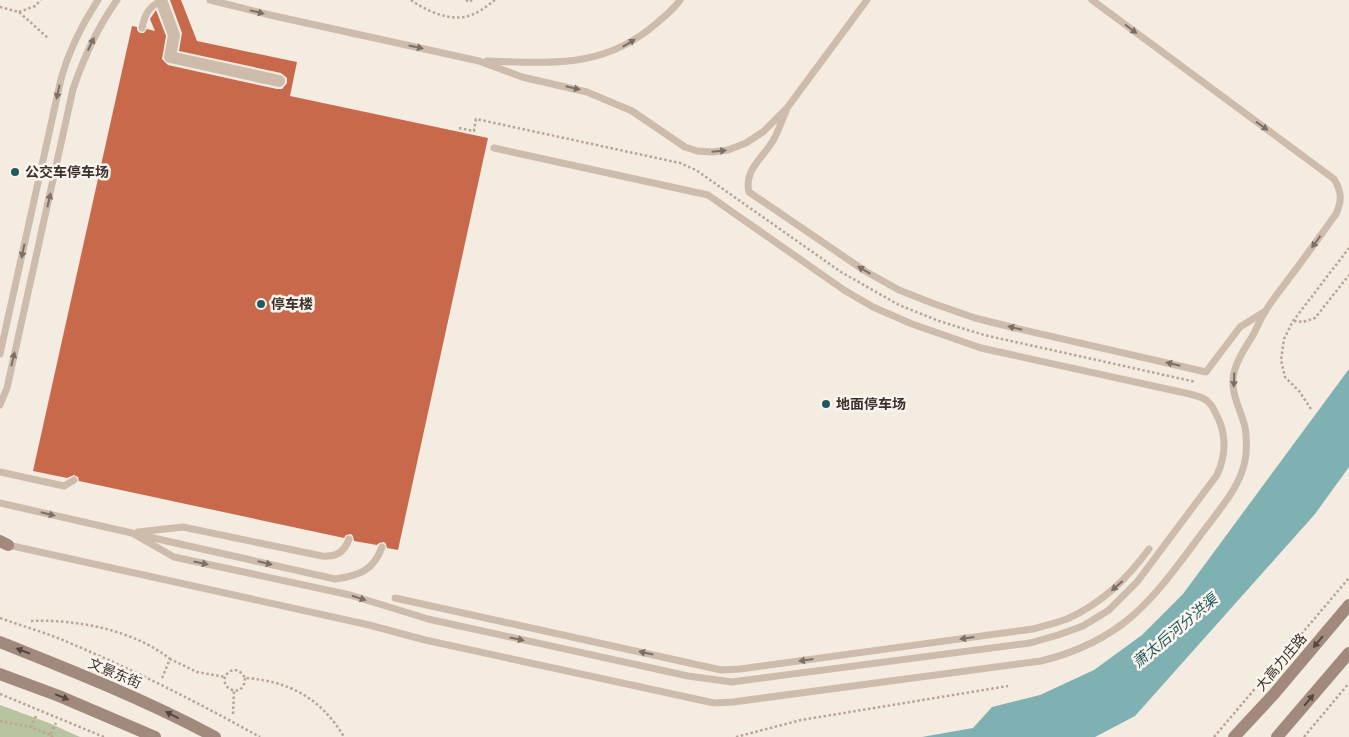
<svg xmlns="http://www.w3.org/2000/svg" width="1349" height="737" font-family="'DM Sans','Noto Sans SC',sans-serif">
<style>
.green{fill:#b8c4a0}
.water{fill:#7fb0b2}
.building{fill:#c8694b}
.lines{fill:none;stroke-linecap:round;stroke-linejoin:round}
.path{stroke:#b9a596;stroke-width:2.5;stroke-dasharray:2.5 2.5;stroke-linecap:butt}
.lane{stroke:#cdbbac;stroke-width:7}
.secondary{stroke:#a18a7d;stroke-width:12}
.street-bridge{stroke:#cdbbac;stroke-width:12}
.oneway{fill:#7d6f65}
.oneway2{fill:#544640}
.poi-dot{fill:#1f5a5e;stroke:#fbf5ee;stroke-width:2}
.labels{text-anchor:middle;stroke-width:5;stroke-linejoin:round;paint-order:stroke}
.poi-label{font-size:14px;font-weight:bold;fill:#3b302b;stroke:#fbf5ee;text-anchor:start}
.street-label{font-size:14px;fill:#3b302b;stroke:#fbf5ee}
.water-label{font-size:15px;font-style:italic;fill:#1f5a5e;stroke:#fbf5ee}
</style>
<rect width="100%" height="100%" fill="#f4ebe1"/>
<path class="green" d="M0 705 49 723 80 737H0Z"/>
<path class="water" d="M1349 369V467L1315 514 1135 716 1095 737H922L973 728 992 707 1040 695 1094 670 1142 635 1183 594Z"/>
<path class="building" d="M170 0H181L197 41 297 62 290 96 488 138 398 550 387 548 386 544 384 542 379 543 377 545 354 541 353 536 351 534 346 535 344 538 79 481 78 477 74 475 67 478 33 471 132 26 137 27V30L140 33H144L147 29 155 31 150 19 156 10 166 36 162 59 168 65 277 89H282L287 83V78L281 73 179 51 182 33Z"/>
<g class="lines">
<g class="path">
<path d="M411 0C426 11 453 23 471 15 480 12 488 5 495 0"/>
<path d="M466 0 469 2 472 0"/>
<path d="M0 7 19 12 49 39"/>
<path d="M19 12 35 6 41 0"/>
<path d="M459 128 474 131 476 119 680 163 696 170 841 272 899 305 939 321 984 335 1196 382"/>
<path d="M1294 321 1303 322 1315 318 1349 275"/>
<path d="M1311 409 1299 391 1285 377 1281 360 1284 339 1293 321 1349 248"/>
<path d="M0 618C22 626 44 632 65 641 132 669 197 702 260 737"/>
<path d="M31 621C76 619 134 630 170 659"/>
<path d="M162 678 170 659 197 672 225 677"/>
<path d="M245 678C244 703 213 685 229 672 235 667 242 672 245 678 289 681 321 698 344 737"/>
<path d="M0 694 104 737"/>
<path d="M233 714 234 690"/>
<path d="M36 716 31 727 50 735"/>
<path d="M0 721 31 727"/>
<path d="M53 737 50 735 56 723"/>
<path d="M736 737 801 720 1008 686"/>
<path d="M1214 737 1349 578"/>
<path d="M1304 737 1349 683"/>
</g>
<g class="lane">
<path d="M210 0 270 15 479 61 522 77 587 92 632 111 685 147 697 151 712 152 728 150 746 143 763 132 787 108 867 0"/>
<path d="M142 28C145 13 149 7 162 0"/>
<path d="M487 61C553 63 605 69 658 22 666 15 674 9 680 0"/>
<path d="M786 111C782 120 779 129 775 137 766 156 743 169 749 192L865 271 899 290 932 303 975 318 1015 328 1206 372 1240 327 1264 312"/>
<path d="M0 354 61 79C69 50 81 26 98 0"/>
<path d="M0 405 7 388 73 89C84 57 97 28 117 0"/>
<path d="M0 472 64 486 74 480"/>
<path d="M0 503 132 533 174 557 350 595 428 619 688 676 732 682 1030 643 1058 635 1083 626 1109 610 1137 582 1217 475C1227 453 1227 433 1215 412 1213 407 1210 403 1206 400 1198 395 1185 393 1176 391L981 348 912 324 873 307 844 290 708 195 494 148"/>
<path d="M138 532 183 527 322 556C336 557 344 553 349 539"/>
<path d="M140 535 335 579C359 576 374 570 382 547"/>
<path d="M8 545 369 625 425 640 714 703 733 702 1041 661C1127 640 1155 596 1205 529 1219 510 1238 489 1244 465 1247 454 1247 438 1245 427 1240 407 1228 390 1235 369 1239 356 1246 347 1253 335 1257 328 1260 319 1265 312 1271 301 1280 291 1287 281 1304 259 1320 236 1336 214 1342 201 1342 192 1334 179L1092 0"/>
<path d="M395 598 721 670 740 669 1033 629C1044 626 1056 623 1067 619 1102 603 1126 580 1149 549"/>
</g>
<g class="secondary">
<path d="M0 541 8 545"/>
<path d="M0 642C73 671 146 700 215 737"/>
<path d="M0 674 59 696 155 737"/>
<path d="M1234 737 1274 694 1349 605"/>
<path d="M1277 737 1349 653"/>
</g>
<path class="street-bridge" d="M161 0 174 35 170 57 279 81"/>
</g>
<defs><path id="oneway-solid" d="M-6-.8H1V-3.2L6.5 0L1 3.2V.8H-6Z" transform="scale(1.25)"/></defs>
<g class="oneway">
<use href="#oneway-solid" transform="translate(257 12) rotate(14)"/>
<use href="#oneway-solid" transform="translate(1131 29) rotate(37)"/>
<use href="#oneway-solid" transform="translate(629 43) rotate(-31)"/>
<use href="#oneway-solid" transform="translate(91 44) rotate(-65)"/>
<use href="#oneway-solid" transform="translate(416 47) rotate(12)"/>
<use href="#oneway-solid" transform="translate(573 88) rotate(13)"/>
<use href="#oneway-solid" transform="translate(58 92) rotate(102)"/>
<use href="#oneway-solid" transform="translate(1262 126) rotate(36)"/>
<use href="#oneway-solid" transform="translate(719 151) rotate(-5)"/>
<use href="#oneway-solid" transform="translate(49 200) rotate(-77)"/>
<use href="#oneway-solid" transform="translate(1316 242) rotate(126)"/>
<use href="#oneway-solid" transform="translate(23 251) rotate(102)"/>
<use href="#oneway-solid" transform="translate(864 270) rotate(-149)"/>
<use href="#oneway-solid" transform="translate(1015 328) rotate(-166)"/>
<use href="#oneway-solid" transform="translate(13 359) rotate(-77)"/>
<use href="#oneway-solid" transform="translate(1173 364) rotate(-167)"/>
<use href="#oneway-solid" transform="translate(1234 380) rotate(92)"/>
<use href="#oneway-solid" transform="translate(48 514) rotate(13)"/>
<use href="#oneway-solid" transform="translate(201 563) rotate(12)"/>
<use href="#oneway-solid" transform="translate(265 563) rotate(13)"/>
<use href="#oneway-solid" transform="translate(1117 586) rotate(139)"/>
<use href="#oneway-solid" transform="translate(359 598) rotate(18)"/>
<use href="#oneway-solid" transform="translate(967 638) rotate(172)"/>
<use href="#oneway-solid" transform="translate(517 639) rotate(12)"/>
<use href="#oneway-solid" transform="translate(646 653) rotate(-168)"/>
<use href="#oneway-solid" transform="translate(806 660) rotate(172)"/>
</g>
<g class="oneway2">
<use href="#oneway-solid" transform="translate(1318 642) rotate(130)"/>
<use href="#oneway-solid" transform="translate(23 651) rotate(-159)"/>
<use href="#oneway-solid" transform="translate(62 697) rotate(22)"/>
<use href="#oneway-solid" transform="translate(1309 700) rotate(-50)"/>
<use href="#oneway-solid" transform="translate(172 715) rotate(-153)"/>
</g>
<g class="poi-dot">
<circle cx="15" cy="172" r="5"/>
<circle cx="261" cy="304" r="5"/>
<circle cx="826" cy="404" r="5"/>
</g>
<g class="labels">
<g class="poi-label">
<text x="25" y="177">公交车停车场</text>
<text x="271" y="309">停车楼</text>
<text x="836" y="409">地面停车场</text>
</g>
<g class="street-label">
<text transform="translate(1281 662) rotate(-50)" y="5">大高力庄路</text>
<text transform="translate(115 673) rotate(23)" y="5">文景东街</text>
</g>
<g class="water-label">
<text transform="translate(1175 631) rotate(-40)" y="5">萧太后河分洪渠</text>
</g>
</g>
</svg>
